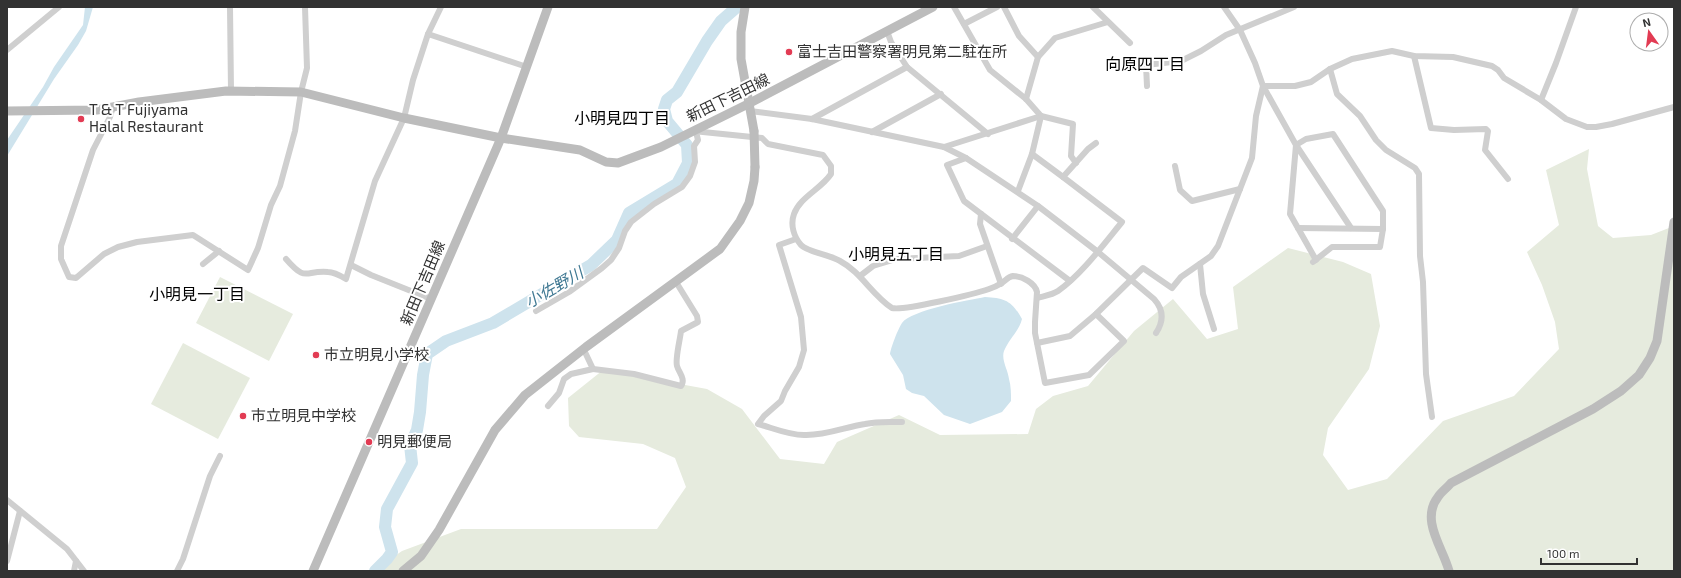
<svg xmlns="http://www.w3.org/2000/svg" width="1681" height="578" font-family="'Exo 2','Noto Sans JP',sans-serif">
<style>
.green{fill:#e6ebde}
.water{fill:#cee3ed}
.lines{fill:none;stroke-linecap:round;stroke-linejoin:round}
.river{stroke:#cee3ed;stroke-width:12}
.street{stroke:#cfcfcf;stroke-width:6}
.secondary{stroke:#bcbcbc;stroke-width:9}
.secondary-bridge{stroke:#bcbcbc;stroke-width:9}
.poi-dot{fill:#e23b53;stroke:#fff;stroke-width:1.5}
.labels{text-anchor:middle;stroke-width:4;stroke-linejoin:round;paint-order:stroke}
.poi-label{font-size:15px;fill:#323232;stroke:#fff;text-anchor:start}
.street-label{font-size:15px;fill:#323232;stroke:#fff}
.neighbourhood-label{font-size:16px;fill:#000;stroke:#fff}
.water-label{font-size:16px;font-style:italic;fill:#407993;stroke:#fff}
</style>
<rect width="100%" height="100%" fill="#fff"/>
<g class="green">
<path d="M1589 149 1587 169 1598 226 1613 238 1651 235 1674 226V571H373L402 551 461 529H657L686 487 675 458 643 444 579 437 569 426 568 398 603 370 707 389 742 409 780 459 824 464 837 442 899 415 940 435 1028 434 1036 409 1053 396 1088 386 1134 331 1173 299 1207 339 1238 329 1233 287 1288 248 1343 262 1371 274 1380 326 1369 369 1328 428 1323 455 1348 490 1387 479 1443 421 1514 396 1559 349 1555 322 1542 285 1527 252 1559 225 1546 170Z"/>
<path d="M220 277 293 314 269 361 196 323Z"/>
<path d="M183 343 250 378 218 439 151 404Z"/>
</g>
<g class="water">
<path d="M85 7H93L86 31 78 45 54 79 7 156V140L43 87 54 67 83 25Z"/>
<path d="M985 297C1005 298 1012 301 1022 319 1019 331 1009 339 1004 351 1001 360 1008 370 1009 379 1011 386 1011 393 1011 401L1002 412 970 424 944 415 924 396 912 393 906 389 903 375 890 354C891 347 898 329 902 323 911 310 969 300 985 297Z"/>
</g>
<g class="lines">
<path class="river" d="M375 571 387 559 392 552 385 527 387 509 412 463 410 445 417 430 420 412 423 375 427 354 446 341 493 323 591 265 617 240 629 213 677 184 688 163 687 145 667 121 664 109 667 100 677 92 707 41 721 21 737 7"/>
<g class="street">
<path d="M230 7 231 91"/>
<path d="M954 7 990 70 1026 99 1041 116"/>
<path d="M1004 7 1019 36 1038 57"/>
<path d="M1093 7 1130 43"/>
<path d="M1224 7 1240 30 1255 63 1263 86 1296 145 1351 228"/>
<path d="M964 24 997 7"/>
<path d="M887 31 891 42 907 67 988 134"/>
<path d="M428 34 527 67"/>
<path d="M7 50 59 7"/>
<path d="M1414 56 1431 128 1454 130 1486 129 1488 131 1485 150 1508 179"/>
<path d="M1330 69 1337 94 1360 116 1376 140 1386 150 1415 168 1419 174 1420 256 1423 282 1426 374 1432 417"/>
<path d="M1147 86 1146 65 1181 61 1201 51 1226 35 1294 7"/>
<path d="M1263 86H1295L1311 82 1330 69 1352 59 1392 51 1414 56 1453 57 1492 66 1498 70 1504 78 1541 100 1566 119 1587 127H1596L1612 124 1674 107"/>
<path d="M1026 99 1038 57 1055 38 1108 22"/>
<path d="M1541 100 1556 63 1576 7"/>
<path d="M113 107 110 117 93 150 61 246V259L69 277 76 278 104 254 118 247 137 242 193 235 248 270 258 248 271 205 280 186 295 131 301 92 307 68 305 7"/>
<path d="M750 111 812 119 944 147 966 158 1038 206 1098 252 1154 299C1164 310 1164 321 1156 333"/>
<path d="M812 119 907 67"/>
<path d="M693 131 762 138 768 144 823 155 831 166V174C821 189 800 197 794 214 790 225 794 237 801 245 807 252 831 255 840 261 861 272 872 295 892 308 903 311 975 294 989 289 992 288 997 286 1000 284 1005 282 1007 277 1013 276 1022 276 1035 283 1037 292L1035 322V333L1045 383 1089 375 1124 341 1096 314"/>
<path d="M872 132 941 94"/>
<path d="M1296 145 1306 139 1333 134 1383 211V229L1380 247H1332L1313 262"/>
<path d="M1296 145 1290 214 1316 260"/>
<path d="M944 147 1041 116 1073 124 1071 156 1076 163"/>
<path d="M1032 154 1063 177 1122 222C1104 244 1081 275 1058 291 1052 295 1044 296 1037 298"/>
<path d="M966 158 947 165 964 201 1070 281"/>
<path d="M1175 166 1180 190 1192 201 1240 189"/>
<path d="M1063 177 1088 149 1096 143"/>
<path d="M1018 191 1032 154 1041 116"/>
<path d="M981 214 980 224 1001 284"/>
<path d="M1298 228 1383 229"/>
<path d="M796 239 779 245 801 317 804 350 799 367 785 391 781 401 764 416 758 424C773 428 788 435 804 435 825 436 845 427 865 424 878 421 889 422 902 422"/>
<path d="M1012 239 1038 206"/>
<path d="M286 259C307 283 304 270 328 272 334 272 341 276 346 279L375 181 404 118 413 80 428 34 441 7"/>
<path d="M203 264 219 251"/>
<path d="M1200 264 1203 294 1214 329"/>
<path d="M351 265 371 275 431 299"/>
<path d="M860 276 873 266 896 259 959 256 987 246"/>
<path d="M536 311 569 292 602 268 611 260 619 248 625 231 631 222 654 204 682 187 690 176 695 162 694 146 698 140 696 132"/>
<path d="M1037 343 1070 336 1096 314 1143 268 1172 288 1181 277 1211 256 1218 246 1252 158 1256 116 1263 86"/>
<path d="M584 350 593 369 634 374 681 386C686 379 679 373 677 366 675 359 680 340 681 331L698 322 697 316 676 282"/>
<path d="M548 406 559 393 564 379 571 374 593 369"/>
<path d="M7 500 67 549 84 571"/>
<path d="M7 561 20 511"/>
<path d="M74 571 76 561"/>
<path d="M177 571 183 559 210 476 220 456"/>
</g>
<g class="secondary">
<path d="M745 7 741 32V59L754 131"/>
<path d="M7 111 97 110 139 102 226 91 301 92 404 118 501 138 580 150 606 162 618 163 661 147 748 104 933 7"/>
<path d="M313 571 501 138 548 7"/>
<path d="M403 571 421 556 439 530 495 430 525 395 586 347 720 249 740 221 749 203 754 181 755 167"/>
<path d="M1449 571C1443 548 1420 520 1438 497 1441 492 1447 488 1451 483L1593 409 1621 391 1639 375 1650 358 1657 341 1674 222"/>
</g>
<path class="secondary-bridge" d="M754 131 755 167"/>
</g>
<g class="poi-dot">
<circle cx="789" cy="52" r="4"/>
<circle cx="81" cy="119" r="4"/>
<circle cx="316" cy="355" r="4"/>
<circle cx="243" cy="416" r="4"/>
<circle cx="369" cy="442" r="4"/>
</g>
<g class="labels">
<g class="poi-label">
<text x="797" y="57">富士吉田警察署明見第二駐在所</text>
<text x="89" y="115">T &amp; T Fujiyama<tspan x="89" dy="17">Halal Restaurant</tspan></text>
<text x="324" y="360">市立明見小学校</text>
<text x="251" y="421">市立明見中学校</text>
<text x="377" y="447">明見郵便局</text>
</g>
<g class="street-label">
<text transform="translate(728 98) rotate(-26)" y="5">新田下吉田線</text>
<text transform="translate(423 283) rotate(-67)" y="5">新田下吉田線</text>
</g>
<g class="neighbourhood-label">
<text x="1145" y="70">向原四丁目</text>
<text x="622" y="124">小明見四丁目</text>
<text x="896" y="260">小明見五丁目</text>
<text x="197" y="300">小明見一丁目</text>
</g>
<g class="water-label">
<text transform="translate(554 287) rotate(-30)" y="6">小佐野川</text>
</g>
</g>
<rect width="1681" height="578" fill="none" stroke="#323232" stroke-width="16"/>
<g transform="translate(1649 32) rotate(346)"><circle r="19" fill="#ffffff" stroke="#adadad"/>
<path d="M0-3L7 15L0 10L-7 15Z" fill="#e23b53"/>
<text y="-6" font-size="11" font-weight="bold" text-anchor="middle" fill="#323232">N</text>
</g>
<path d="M1541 558v6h96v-6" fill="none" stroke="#323232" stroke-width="2"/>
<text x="1547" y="558" font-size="12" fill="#323232" stroke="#ffffff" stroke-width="3" paint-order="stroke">100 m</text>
</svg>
